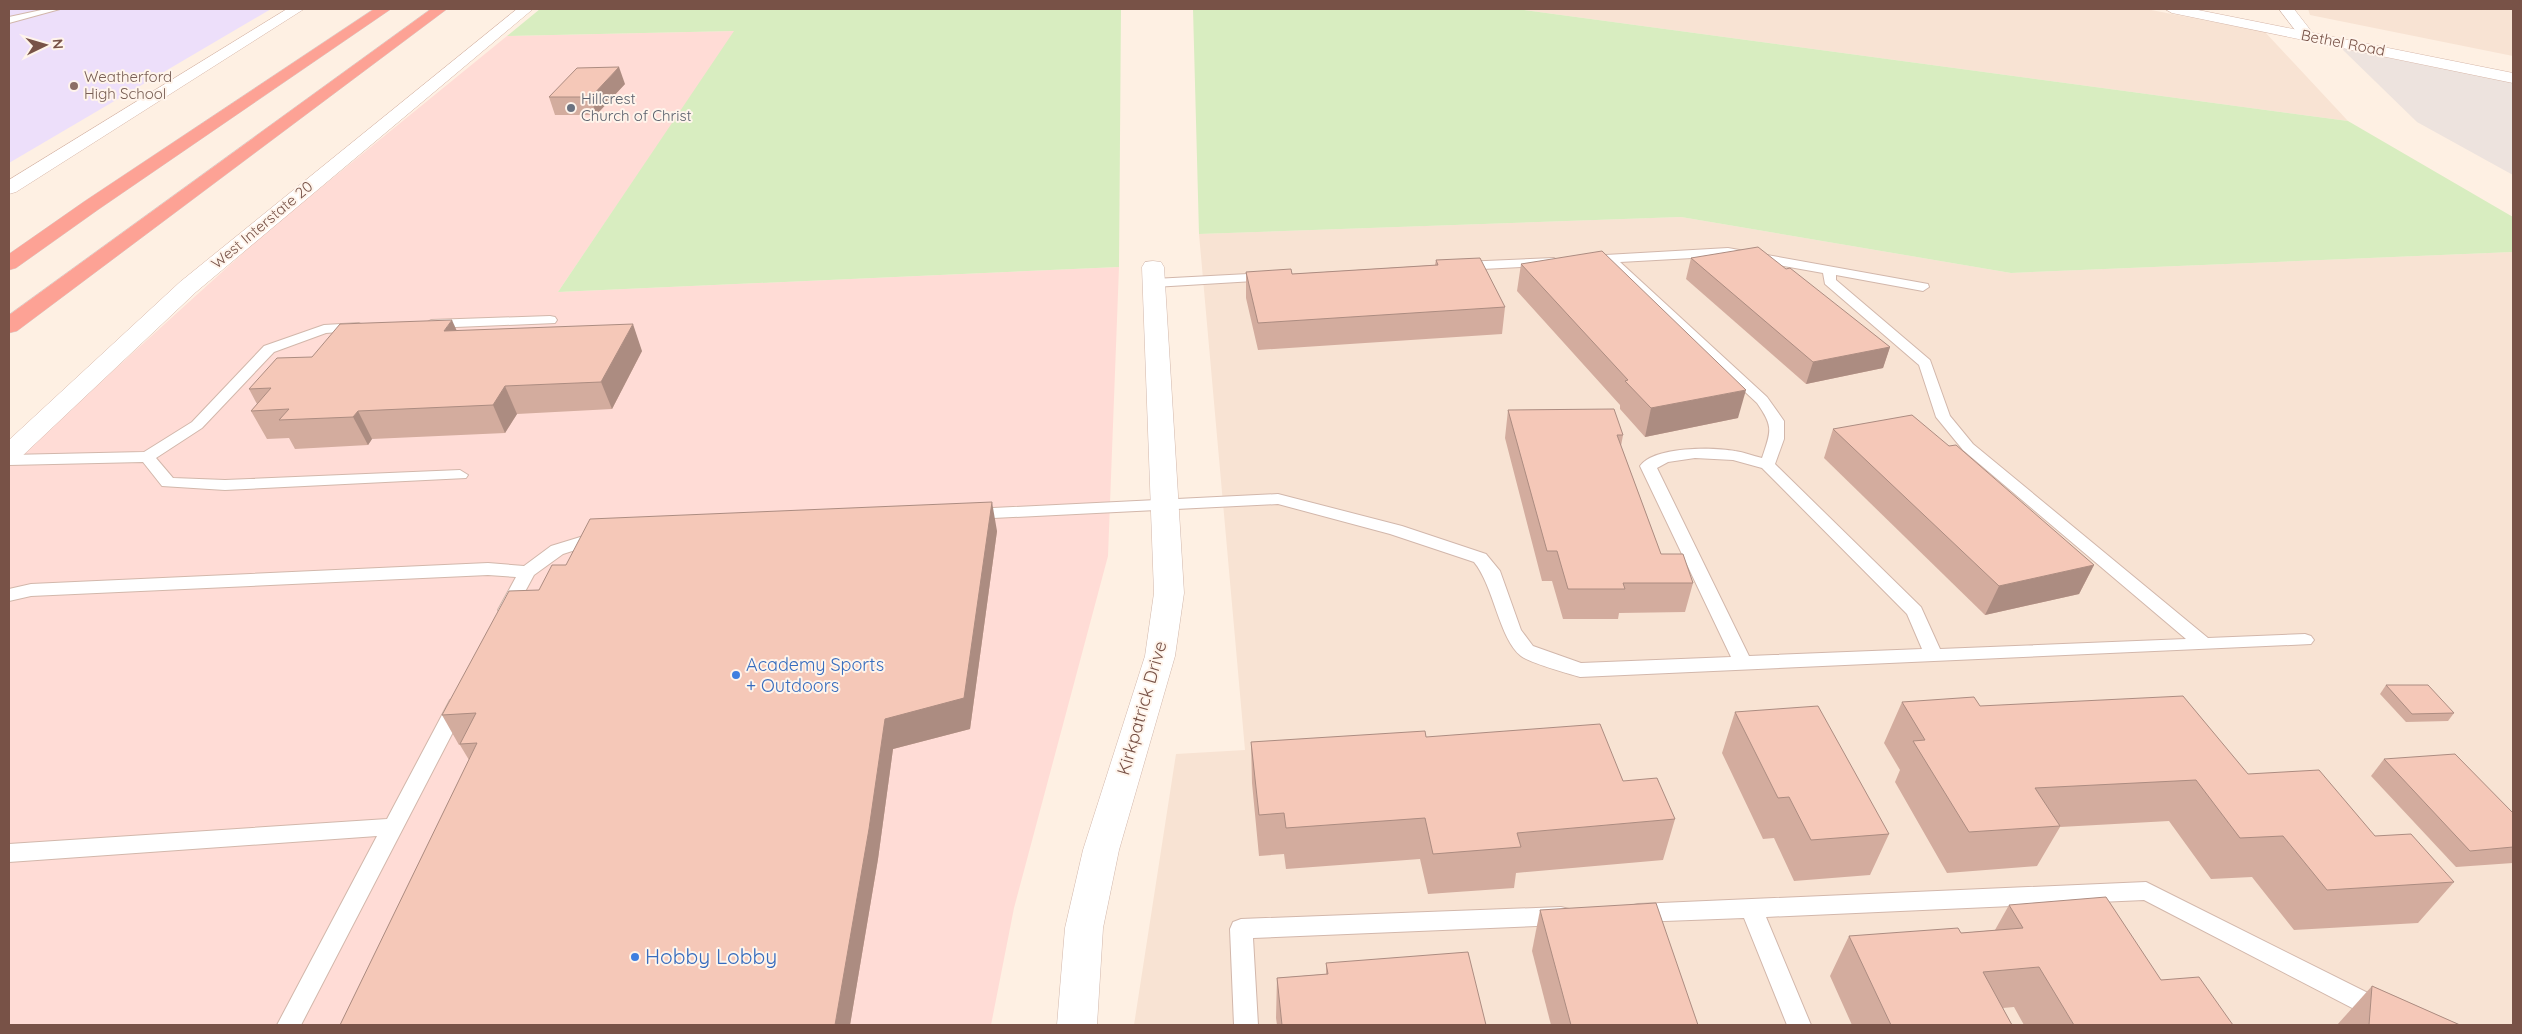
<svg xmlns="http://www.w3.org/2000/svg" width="2522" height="1034" font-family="Quicksand,sans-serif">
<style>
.residential{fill:#f8e3d3}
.commercial{fill:#ffdcd6}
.industrial{fill:#ede3de}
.education{fill:#eddffa}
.green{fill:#d8edc0}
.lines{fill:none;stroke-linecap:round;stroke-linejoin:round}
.service-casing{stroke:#d2b7ab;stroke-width:2}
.minor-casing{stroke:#d2b7ab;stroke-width:1}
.secondary-casing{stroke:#d6b6a8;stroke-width:1}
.motorway-casing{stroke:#d9cfcb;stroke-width:1}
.service{fill:#fff;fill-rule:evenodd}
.minor{fill:#fff;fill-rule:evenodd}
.secondary{fill:#fff;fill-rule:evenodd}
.motorway{fill:#fda295;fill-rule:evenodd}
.wall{fill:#d3ac9e}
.shaded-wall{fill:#ac8c81}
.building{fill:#f5c8b8;stroke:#ac8c81}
.education-dot{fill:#8d6e63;stroke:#fff4eb;stroke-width:2}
.worship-dot{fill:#6b7280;stroke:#fff4eb;stroke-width:2}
.shop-dot{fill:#3f7fe0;stroke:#fff4eb;stroke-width:2}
.labels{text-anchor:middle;stroke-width:4;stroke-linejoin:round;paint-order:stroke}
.far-street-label{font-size:15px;fill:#785247;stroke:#fff4eb}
.far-education-label{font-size:15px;fill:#785e54;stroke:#fff4eb;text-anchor:start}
.far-worship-label{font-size:15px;fill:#5b616d;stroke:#fff4eb;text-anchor:start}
.shop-label{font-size:18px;fill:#366cbe;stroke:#fff4eb;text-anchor:start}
.street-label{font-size:18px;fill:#785247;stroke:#fff4eb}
.near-shop-label{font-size:21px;fill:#366cbe;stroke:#fff4eb;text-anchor:start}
</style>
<rect width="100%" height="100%" fill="#fef0e3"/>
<g class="residential">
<path d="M1517 9H2146L2265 32 2348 121Z"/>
<path d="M2308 9H2513V56L2310 15Z"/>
<path d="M1681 217 2011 273 2513 252V1025H1134L1176 754 1245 750 1199 234Z"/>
</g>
<path class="commercial" d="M735 31 558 292 1119 267 1108 556 1014 908 991 1025H9V465L264 234 507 36Z"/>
<path class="industrial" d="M2341 48 2513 83V175L2417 122Z"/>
<path class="education" d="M9 9H271L9 163Z"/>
<g class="green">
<path d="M540 9H1121L1119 267 558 292 734 31 507 36Z"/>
<path d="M1193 9H1517L2348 121 2513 217V252L2011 273 1681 217 1199 234Z"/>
</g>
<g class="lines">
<defs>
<g id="service">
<path d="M46 9H60L9 23V17Z"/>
<path d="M1728 248 1928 284 1929 287 1923 291 1836 275V280L1930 360 1950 416 1973 444 2208 638 2305 634 2311 636 2314 640 2311 644 1580 677C1567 673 1530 663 1521 656 1499 639 1494 586 1474 562L1390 534 1278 504 973 519 967 518 965 514 967 510 973 509 1278 494 1402 526 1486 554 1500 571 1521 630 1533 646 1581 663 1731 657 1640 466C1654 446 1714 447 1735 451 1744 452 1753 456 1762 458 1771 431 1774 427 1757 403L1607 263 1588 264 1582 260 1588 256ZM1728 256 1823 273 1825 284 1919 365 1936 417 1963 450 2186 639 1940 649 1921 607 1775 464 1784 439V421L1767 397 1620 262ZM1695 458 1733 460 1762 468 1907 614 1922 649 1749 656 1657 468 1668 462Z"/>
<path d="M1554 258 1560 262 1558 265 1463 270 1457 266 1463 262Z"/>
<path d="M1267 273 1271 274 1273 277 1271 280 1154 287 1148 283 1154 279Z"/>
<path d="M550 316 555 317 557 320 555 323 431 328 424 324 431 320Z"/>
<path d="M359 323 366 327 364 330 326 333 274 352 202 428 156 458 173 478 225 480 460 470 468 475 466 478 225 490 162 486 143 462 9 465V455L144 452 192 422 264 346 324 325Z"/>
<path d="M600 531 606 532 608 536 606 540 563 554 534 575 513 614H501L498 610 516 577 488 575 31 596 9 601V589L31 584 488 563 524 566 551 546Z"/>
<path d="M457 698 464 700 467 705 301 1025H277L377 836 9 862V844L387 819 450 700Z"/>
<path d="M2146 882 2416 1017 2420 1025H2385L2144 900 1766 917 1811 1025H1787L1744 918 1638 922 1630 920 1627 913 1630 906 1638 904Z"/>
<path d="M1561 907 1569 909 1572 916 1569 923 1561 925 1253 938 1258 1025H1234L1230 929 1233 922 1241 919Z"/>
</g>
<g id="minor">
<path d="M2279 9H2294L2315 36 2312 39H2302Z"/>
<path d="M1153 261 1161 262 1164 267 1184 593 1175 656 1119 850 1103 928 1097 1025H1057L1065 928 1083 850 1145 656 1154 593 1142 267 1145 262Z"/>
</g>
<g id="secondary">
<path d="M287 9H304L16 192 9 194V180Z"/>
<path d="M517 9H533L196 292 18 460 9 462V440L180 282Z"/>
<path d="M2165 9H2193L2513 73V83L2172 13Z"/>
</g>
<g id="motorway">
<path d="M374 9H391L99 209 16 268 9 270V254L85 201Z"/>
<path d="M431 9H447L17 331 9 333V315Z"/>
</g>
</defs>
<use href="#service" class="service-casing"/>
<use href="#minor" class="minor-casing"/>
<use href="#secondary" class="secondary-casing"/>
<use href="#motorway" class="motorway-casing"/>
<use href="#service" class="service"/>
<use href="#minor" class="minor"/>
<use href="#secondary" class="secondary"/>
<use href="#motorway" class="motorway"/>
</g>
<g class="wall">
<path d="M625 84 596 115H555L549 97Z"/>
<path d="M1691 258 1786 269 1890 347 1883 368 1806 384 1686 279Z"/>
<path d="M1436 260 1505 307 1502 334 1258 350 1246 298V272L1292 274 1435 265Z"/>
<path d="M1521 264 1738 418 1645 437 1620 409V405L1517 291Z"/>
<path d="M457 331 642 351 612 409 517 414 505 433 372 439 368 445 295 449 289 438 267 439 251 411 257 404 249 389 312 357Z"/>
<path d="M1508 410 1623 435 1621 446 1661 554 1693 583 1685 612 1619 613 1618 619H1563L1552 581H1542L1505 438Z"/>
<path d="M1833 429 1949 446 2094 565 2079 594 1985 615 1824 458Z"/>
<path d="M997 531 970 729 893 749 878 859 850 1025H340L469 760 460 745H459L442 715 539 590 566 565Z"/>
<path d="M2386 685 2454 713 2448 721 2406 722 2380 694Z"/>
<path d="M1902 702 1980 706 2248 774 2375 836 2454 882 2418 923 2294 930 2252 877 2211 879 2169 821 2060 827 2037 866 1947 873 1895 782 1900 770 1884 743Z"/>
<path d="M1735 712 1889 834 1870 875 1794 881 1774 838 1763 839 1722 753Z"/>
<path d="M1426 737 1623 781 1675 819 1663 860 1516 873 1514 888 1428 894 1420 859 1286 869 1284 854 1259 856 1252 783 1251 742Z"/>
<path d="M2384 759 2513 813V863L2456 867 2371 776Z"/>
<path d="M2009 905 2161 980 2233 1025H2024L2014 1007 2003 1008 2012 1025H1852L1830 976 1849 936 1961 933 1995 930Z"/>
<path d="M1540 910 1698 1025H1551L1532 951Z"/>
<path d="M1326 963 1486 1025H1277L1276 1018 1277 978 1326 974Z"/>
<path d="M2372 986 2460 1025H2337Z"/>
</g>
<g class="shaded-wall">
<path d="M619 67 625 84 596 115 591 97Z"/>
<path d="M452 320 464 347 444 331Z"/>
<path d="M633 324 642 351 612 409 601 382Z"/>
<path d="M1890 347 1883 368 1806 384 1813 362Z"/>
<path d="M505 386 517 414 505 433 493 405Z"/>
<path d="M1746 390 1738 418 1645 437 1651 408Z"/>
<path d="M358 411 372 439 368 445 353 417Z"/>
<path d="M992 502 997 531 970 729 893 749 878 859 850 1025H835L885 719Z"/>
<path d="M2094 565 2079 594 1985 615 1999 586Z"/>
</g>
<g class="building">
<path d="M619 67 591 97H549L577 68Z"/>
<path d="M1758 247 1786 269 1790 268 1890 347 1813 362 1691 258Z"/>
<path d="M1602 251 1746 390 1651 408 1625 381 1628 380 1521 264Z"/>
<path d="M1480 258 1505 307 1258 323 1246 272 1291 269 1292 274 1438 265 1436 260Z"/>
<path d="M452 320 444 331 633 324 601 382 505 386 493 405 358 411 353 417 279 420 289 409 251 411 271 388 249 389 277 358 312 357 340 324Z"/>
<path d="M1614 409 1623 435H1617L1661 554H1683L1693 583H1623L1625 589H1568L1557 551H1547L1508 410Z"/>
<path d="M1912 415 1949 446 1956 445 2094 565 1999 586 1833 429Z"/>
<path d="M992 502 964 698 885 719 869 829 835 1025H340L477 743 460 744 476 713 442 715 509 591 539 590 552 565H566L590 519Z"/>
<path d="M2386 685H2428L2454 713 2412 714Z"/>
<path d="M2183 696 2248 774 2319 770 2375 836 2411 834 2454 882 2327 890 2283 836 2240 838 2196 780 2035 788 2060 826 1969 832 1913 741 1925 740 1902 702 1974 697 1980 706Z"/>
<path d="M1818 706 1889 834 1811 840 1789 797 1778 798 1735 712Z"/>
<path d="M1600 724 1623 781 1657 778 1675 819 1517 833 1521 847 1433 854 1425 818 1286 828 1284 813 1259 815 1251 742 1425 731 1426 737Z"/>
<path d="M2455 754 2513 813V847L2470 851 2384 759Z"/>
<path d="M2106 897 2161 980 2199 977 2233 1025H2074L2039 967 1983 972 2012 1025H1891L1849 936 1958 928 1961 933 2023 928 2009 905Z"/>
<path d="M1656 903 1698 1025H1571L1540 910Z"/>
<path d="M1468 952 1486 1025H1282L1277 978 1328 974 1326 963Z"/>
<path d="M2372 986 2460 1025H2369Z"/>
</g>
<circle class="education-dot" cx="74" cy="86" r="5"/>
<circle class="worship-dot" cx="571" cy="108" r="5"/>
<g class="shop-dot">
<circle cx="736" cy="675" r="5"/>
<circle cx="635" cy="957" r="5"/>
</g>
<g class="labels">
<g class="far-street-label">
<text transform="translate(2343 43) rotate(11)" y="5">Bethel Road</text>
<text transform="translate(262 225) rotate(-40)" y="5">West Interstate 20</text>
</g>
<g class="far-education-label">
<text x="84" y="82">Weatherford<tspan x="84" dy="17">High School</tspan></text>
</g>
<g class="far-worship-label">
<text x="581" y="104">Hillcrest<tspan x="581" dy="17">Church of Christ</tspan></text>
</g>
<g class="shop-label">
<text x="746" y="671">Academy Sports<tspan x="746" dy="21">+ Outdoors</tspan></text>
</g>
<g class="street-label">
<text transform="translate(1142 708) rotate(-74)" y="6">Kirkpatrick Drive</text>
</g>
<g class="near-shop-label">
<text x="645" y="964">Hobby Lobby</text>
</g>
</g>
<rect width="2522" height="1034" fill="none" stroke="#785247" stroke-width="20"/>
<g transform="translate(45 45) rotate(85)" stroke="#fff4eb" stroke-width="4" paint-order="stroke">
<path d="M0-4L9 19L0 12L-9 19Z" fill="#785247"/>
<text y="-8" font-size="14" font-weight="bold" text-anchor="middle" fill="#785247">N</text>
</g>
</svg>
